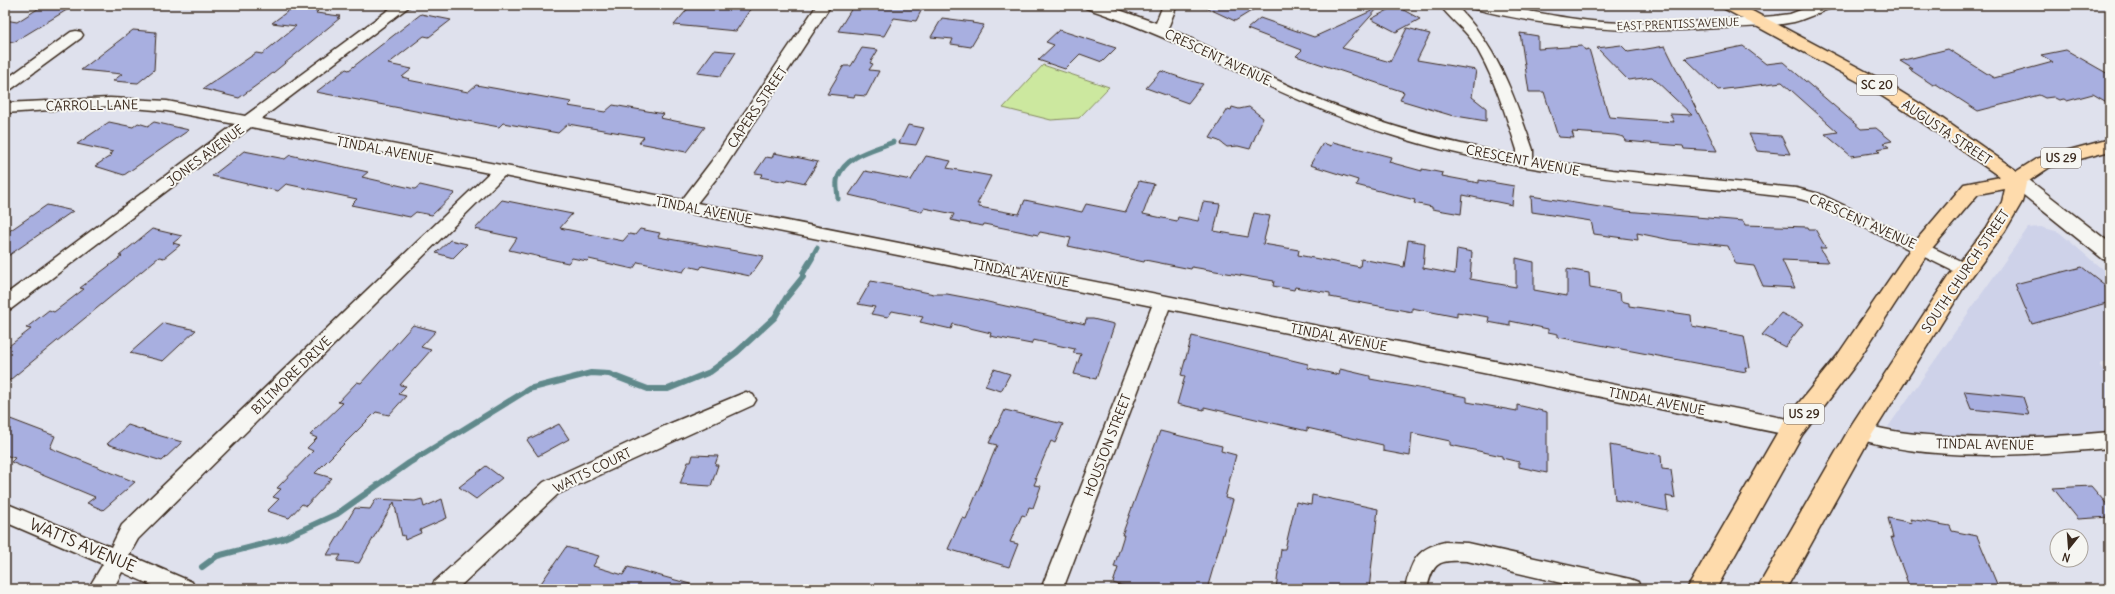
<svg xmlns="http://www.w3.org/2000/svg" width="2115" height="594" font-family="Delius,sans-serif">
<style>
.built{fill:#ced2e9}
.green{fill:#cce89f;stroke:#84895e}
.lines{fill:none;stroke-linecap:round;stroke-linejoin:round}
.stream-far1{stroke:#60898b;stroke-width:5}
.stream{stroke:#60898b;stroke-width:6}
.building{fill:#a8afe0;stroke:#3b2a1e}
.minor-casing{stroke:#3b2a1e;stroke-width:3}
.secondary-casing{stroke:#3b2a1e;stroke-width:3}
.primary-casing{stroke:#3b2a1e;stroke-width:3}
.minor{fill:#f6f6f2;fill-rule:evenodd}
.secondary{fill:#f6f6f2;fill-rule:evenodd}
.primary{fill:#fedbac;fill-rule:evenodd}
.labels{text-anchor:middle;stroke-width:4;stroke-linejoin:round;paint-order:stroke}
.far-street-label{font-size:11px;fill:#3b2a1e;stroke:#f6f6f2}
.shield{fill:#f6f6f2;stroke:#73675e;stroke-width:1}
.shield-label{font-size:12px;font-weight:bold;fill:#3b2a1e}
.street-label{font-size:13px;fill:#3b2a1e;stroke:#f6f6f2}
.near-street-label{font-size:16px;fill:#3b2a1e;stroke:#f6f6f2}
</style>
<rect width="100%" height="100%" fill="#dfe1ed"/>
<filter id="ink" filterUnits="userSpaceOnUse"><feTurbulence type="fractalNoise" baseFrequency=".025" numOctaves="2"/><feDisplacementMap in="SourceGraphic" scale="8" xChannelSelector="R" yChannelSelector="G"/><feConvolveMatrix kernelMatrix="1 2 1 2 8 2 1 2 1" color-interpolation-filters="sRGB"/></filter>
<g filter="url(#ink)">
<path class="built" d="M2041 227 2059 232 2110 276V361L2100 364 2110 380V438L1937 441 1888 427 2028 228Z"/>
<path class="green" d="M1043 65 1109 87 1079 118 1051 120 1003 108Z"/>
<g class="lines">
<g class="stream-far1">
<path d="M838 199C838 193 835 183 838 177 846 155 874 150 893 142"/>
<path d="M811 259 817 248"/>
</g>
<path class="stream" d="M202 567 217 556 282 539 337 514 409 463 529 389 591 373 609 374 648 389H668L710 372 737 352 775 317 786 298 803 277V273L812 258"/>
</g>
<g class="building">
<path d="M44 5H75L14 42 5 41V20L17 22Z"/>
<path d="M691 5H753L736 31 674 25Z"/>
<path d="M866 5H924L916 21 894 18 884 36 838 31 852 8 865 7Z"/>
<path d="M1201 5H1261L1235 21Z"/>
<path d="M1396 6 1420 19 1396 32 1371 19Z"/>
<path d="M292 8 318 11 316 13 340 16 337 18H340L268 77 239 98 203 89 256 53 262 54 296 26 272 23Z"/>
<path d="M1378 8 1342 48 1390 62 1407 28 1430 34 1417 60 1476 70 1472 97 1486 108V121L1450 115 1400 100 1404 92 1296 56 1302 50 1247 29 1260 18 1314 37Z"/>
<path d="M421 14 451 20 429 37 424 36 388 64 412 69 402 77 410 79 408 80 468 92 476 85 572 102 568 106 605 112 613 105 664 114 660 118 705 127 686 152 639 143 644 137 568 124 558 133 503 123 499 127 316 92 346 69 349 70Z"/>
<path d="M942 18 973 22 972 23 984 25 971 47 951 44 953 39 931 37Z"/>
<path d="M133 30 156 32 154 70 138 83 113 81 122 74 81 70Z"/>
<path d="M1059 30 1116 48 1102 62 1080 54 1065 69 1038 60 1054 45 1046 42Z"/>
<path d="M1520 33 1538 36V49L1582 46 1585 50 1589 49 1609 117 1674 122 1670 114 1692 115 1652 77 1628 80 1597 48 1621 45 1628 52 1665 46 1717 151 1684 149 1683 146 1625 141 1624 137 1615 135 1572 132 1574 138 1558 137 1544 92H1529Z"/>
<path d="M1743 46 1766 64 1783 62 1861 129 1876 128 1892 141 1883 143 1889 147 1877 149 1880 152 1851 156 1825 134 1838 132 1782 82 1718 90 1685 58Z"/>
<path d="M862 48 878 50 870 63 873 64 869 70 879 71 866 96 855 95 854 97 827 94 843 67 844 66H851Z"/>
<path d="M1948 49 1994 78 2053 62 2041 55 2066 50 2110 75V104L2093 94 2067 101 2064 99 2059 100 2053 97 2045 98 2039 95 1978 111 1936 84 1933 85 1909 69H1913L1900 61Z"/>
<path d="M714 50 736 52 721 76 697 73Z"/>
<path d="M1161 71 1191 81 1203 84 1188 103 1146 88Z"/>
<path d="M1232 107 1239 109 1249 107 1263 118 1250 149 1238 146 1227 147 1219 141 1210 138 1228 109 1231 110Z"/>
<path d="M109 122 133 127 138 123 148 126 154 122 189 130 124 175 95 166 112 155 109 154 113 152 77 144Z"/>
<path d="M908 125 924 128 916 145 899 143Z"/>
<path d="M1749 134 1781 136 1790 154 1757 151Z"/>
<path d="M1333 142 1391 157 1389 162 1422 171V169L1443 173 1442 176 1479 183V180L1514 186 1512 205 1463 195 1461 214 1432 209V207L1414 203 1415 200 1356 185 1358 180 1310 165 1323 143 1331 146Z"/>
<path d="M244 151 285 159 290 155 368 172 362 177 415 189 420 185 455 193 432 215 416 212 410 217 351 205 357 199 286 184 278 191 212 176Z"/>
<path d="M774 153 805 159 818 162 805 183 788 179 786 182 760 177 763 174 755 173 766 157 772 158Z"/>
<path d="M926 156 951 161 947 168 991 176 977 204H980L979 207 1012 213 1019 214 1025 200 1082 212 1086 204 1126 212 1139 181 1154 184 1143 214 1177 221 1178 217 1198 221 1203 202 1220 204 1214 231 1248 237 1254 213 1270 216 1263 244 1299 250 1298 255 1360 267 1361 259 1404 267 1408 240 1425 243 1423 268 1455 274 1457 249 1472 252 1470 279 1516 287V258L1534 262V290L1567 296V269L1589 273 1590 288 1620 293 1621 301 1629 303V306L1691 315 1692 326 1744 336 1750 368 1745 367 1746 372 1695 363 1558 337V334L1548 332V329L1510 321V326L1488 322 1489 317 1457 312V317L1412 308V312L1330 297V293L1295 287 1294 290 1273 286 1274 281 1192 267 1191 269 1145 260 1144 262 1068 246 1071 238 1040 232 1038 235 984 224 983 226 960 222 951 220 954 214 924 208 922 212 849 195 865 171 911 180Z"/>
<path d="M1531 196 1625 211 1743 221 1745 225 1808 227 1809 229H1815L1826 248H1820L1828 262 1782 260 1795 288 1763 286 1754 266 1736 264 1728 246 1671 240 1637 233 1638 240 1594 234 1591 221 1532 212Z"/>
<path d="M502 200 572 214 560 228 623 241 629 234 635 235 640 229 660 233 658 237 764 256 750 276 702 266 700 269 687 266 683 272 638 262 633 269 589 259 587 261 572 258 568 263 509 250 517 238 475 229Z"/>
<path d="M47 205 73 211 5 258V234Z"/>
<path d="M152 229 182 236 173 243 180 245 164 258 159 257 5 384V349L31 329 26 328 49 310 54 312 84 289 80 288 122 256H119Z"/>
<path d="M450 240 467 244 453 258 436 253Z"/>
<path d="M2082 267 2110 289V302L2032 324 2015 284Z"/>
<path d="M871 281 934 294H947L979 300 1085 324 1086 319H1093L1114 324V326L1096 379 1074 374 1081 354 1073 353 1075 349 1033 340 1031 344 990 336 991 333 953 324 951 329 920 322 923 317 892 311 888 317 871 314 875 307 858 304Z"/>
<path d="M1781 313 1803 324 1785 347 1762 335Z"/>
<path d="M164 323 196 330 163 361 130 353Z"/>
<path d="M413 325 436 331 421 347 431 350 400 385 406 386 398 394 406 396 389 415 376 412 315 473 332 478 306 506 302 504 289 518 267 511 279 499 273 497 281 489 277 488 313 451 307 448 317 438 310 435 343 403 338 402 357 382 361 383Z"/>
<path d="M1192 336 1308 364V368L1339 375 1340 369 1370 376V379L1467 397V402L1517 411V405L1547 412V473L1519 467V462L1502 458V456L1450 445V441L1412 433 1410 456 1383 451V445L1307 428V431L1204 407V410L1177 404 1185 376 1181 375Z"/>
<path d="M994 369 1010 374 1001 391 985 386Z"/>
<path d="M1964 391 2023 397 2029 415 1971 409Z"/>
<path d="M1005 410 1063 424 1055 443 1051 441 1035 478H1037L1034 485 1041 486 1033 508 1029 507 1026 516 1022 515 1010 542 1018 544 1009 567 948 549 962 518 966 519 997 445 989 443Z"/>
<path d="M5 417 55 436 50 448 135 482 103 510 87 503 95 497 11 462 15 458 5 455Z"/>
<path d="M559 424 569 439 538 456 527 440Z"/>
<path d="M128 425 161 436 182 442 162 461 107 444Z"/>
<path d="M1160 431 1222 446 1221 451 1236 455 1225 498 1233 500 1207 589H1133L1113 583 1118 568 1114 567 1124 535H1122Z"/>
<path d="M1610 445 1661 455 1662 469 1671 470 1675 498 1666 496 1668 511 1615 500Z"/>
<path d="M693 455 718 456 715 465H718L711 486 680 484 688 462H691Z"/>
<path d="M486 466 502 478 476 499 459 487Z"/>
<path d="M2091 486 2110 508V517L2078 519 2053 488Z"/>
<path d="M1312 495 1378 509 1369 589H1276L1281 549H1285L1296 502 1311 505Z"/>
<path d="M376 499 415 501 422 499 424 507 442 499 447 518 420 530 421 533 405 540 404 535 402 536 394 502 359 563 337 561 341 555H327L355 508 370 509Z"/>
<path d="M1888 518 1912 523 1910 519 1950 526 1952 531 1977 536 1999 589H1910L1891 537 1893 538Z"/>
<path d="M566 547 599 556 593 566 623 575 628 567 690 584 689 589H537Z"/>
</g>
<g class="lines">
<defs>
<g id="minor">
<path d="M395 5H411L261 119 682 200 711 162 817 5H831L723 170 697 203 1793 420 1800 422 1803 428 1800 434 1793 436 1169 309 1063 589H1041L1152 306 504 176 138 539 129 555 192 582 195 589H160L122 572 113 589H88L103 564 5 522V503L111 547 122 525 489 173 251 127 11 309 5 310V295L235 124 167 111 110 106 5 113V103L110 98 167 101 245 116Z"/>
<path d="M1084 5H1105L1156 23 1163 5H1177L1168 28C1224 53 1278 83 1336 106 1394 129 1456 144 1517 156V150C1505 112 1493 73 1471 39 1462 27 1449 18 1440 5H1455C1497 45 1514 96 1533 150V159L1612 170 1796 188 1820 194 1971 266 1974 270 1971 274 1965 276 1959 274 1815 203 1796 198C1656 181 1524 178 1388 134 1284 101 1190 42 1086 8Z"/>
<path d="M1469 5C1514 5 1557 19 1602 22 1660 26 1717 20 1775 16L1790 14 1814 5H1833L1831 8C1819 12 1806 19 1794 22 1770 27 1743 27 1718 28 1632 34 1555 29 1471 8Z"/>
<path d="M76 31 81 32 83 35 81 38 10 90 5 91V80L71 32Z"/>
<path d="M746 392 753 395 756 400 753 405 558 494 457 589H431L434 582 544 482 669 424Z"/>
<path d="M1861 423C1888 432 1914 434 1942 436 1998 440 2054 437 2110 432V448C2033 455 1927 463 1854 437L1851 431 1854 425Z"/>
<path d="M1445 542 1467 543 1630 579 1638 582 1641 589H1587L1467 561C1439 560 1433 561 1427 589H1405C1411 562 1416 548 1445 542Z"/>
</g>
<path id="secondary" d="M2017 174 2024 176 2110 243V261L2103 259 2010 184 2007 180 2010 176Z"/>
<path id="primary" d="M1721 5H1741L1880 79 1930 110 2017 171 2036 159 2110 139V151L2050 167 2026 183 2022 202 2005 231 1964 287 1870 438 1786 589H1757L1852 424 1948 277 1987 227 2002 202 2005 189 1978 194 1928 253 1853 368 1802 435 1716 589H1687L1784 421 1837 356 1914 243 1964 184 2000 177 1916 118 1868 87 1723 8Z"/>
</defs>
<use href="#minor" class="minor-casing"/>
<use href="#secondary" class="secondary-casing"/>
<use href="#primary" class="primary-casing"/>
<use href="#minor" class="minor"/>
<use href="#secondary" class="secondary"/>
<use href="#primary" class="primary"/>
</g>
</g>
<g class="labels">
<g class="far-street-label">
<text transform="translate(1678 24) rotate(-2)" y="4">EAST PRENTISS AVENUE</text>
</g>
<g class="shield">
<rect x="1857" y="75" width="40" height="20" rx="3"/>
<rect x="2041" y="148" width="40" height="20" rx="3"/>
<rect x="1784" y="404" width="40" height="20" rx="3"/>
</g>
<g class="shield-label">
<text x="1877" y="89">SC 20</text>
<text x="2061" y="162">US 29</text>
<text x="1804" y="418">US 29</text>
</g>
<g class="street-label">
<text transform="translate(1218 57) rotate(25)" y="5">CRESCENT AVENUE</text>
<text transform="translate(92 105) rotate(-1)" y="5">CARROLL LANE</text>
<text transform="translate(757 107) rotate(-56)" y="5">CAPERS STREET</text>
<text transform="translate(1947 132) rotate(34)" y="5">AUGUSTA STREET</text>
<text transform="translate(385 150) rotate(11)" y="5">TINDAL AVENUE</text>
<text transform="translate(205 155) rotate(-37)" y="5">JONES AVENUE</text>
<text transform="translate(1523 160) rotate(11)" y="5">CRESCENT AVENUE</text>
<text transform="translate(704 210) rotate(11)" y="5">TINDAL AVENUE</text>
<text transform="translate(1863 221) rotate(24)" y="5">CRESCENT AVENUE</text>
<text transform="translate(1965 271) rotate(-56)" y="5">SOUTH CHURCH STREET</text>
<text transform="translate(1021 273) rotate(11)" y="5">TINDAL AVENUE</text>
<text transform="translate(1339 337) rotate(11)" y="5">TINDAL AVENUE</text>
<text transform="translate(291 375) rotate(-44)" y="5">BILTMORE DRIVE</text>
<text transform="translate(1657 401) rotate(11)" y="5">TINDAL AVENUE</text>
<text transform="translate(1985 444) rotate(1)" y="5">TINDAL AVENUE</text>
<text transform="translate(1107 445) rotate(-69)" y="5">HOUSTON STREET</text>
<text transform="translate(592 470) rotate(-26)" y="5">WATTS COURT</text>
</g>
<g class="near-street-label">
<text transform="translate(83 545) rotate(23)" y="6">WATTS AVENUE</text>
</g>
</g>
<rect width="2115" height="594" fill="none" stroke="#f6f6f2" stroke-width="20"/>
<rect x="10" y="10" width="2095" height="574" fill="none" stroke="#3b2a1e" stroke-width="1.5" filter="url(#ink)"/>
<g transform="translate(2069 548) rotate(197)"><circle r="19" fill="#f6f6f2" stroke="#aba49d"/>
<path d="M0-3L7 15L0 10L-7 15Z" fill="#3b2a1e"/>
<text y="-6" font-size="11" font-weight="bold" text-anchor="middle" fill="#3b2a1e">N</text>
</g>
</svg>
